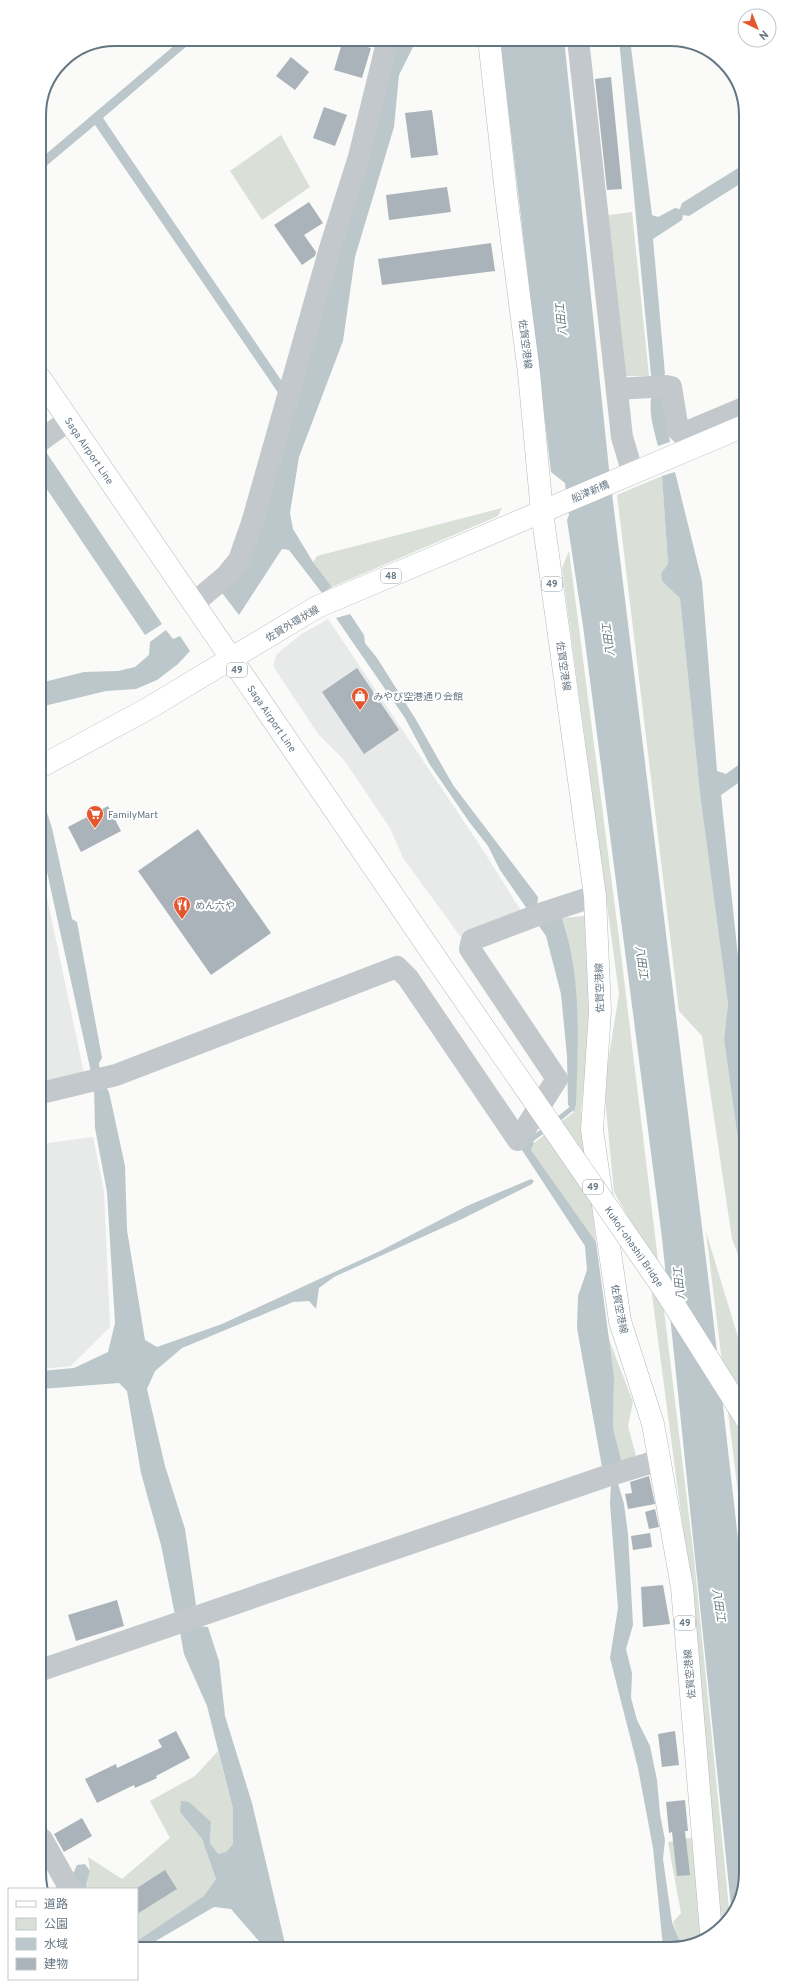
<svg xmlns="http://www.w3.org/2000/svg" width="785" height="1988" font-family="Overpass,'Noto Sans JP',sans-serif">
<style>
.built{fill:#e8e9e9}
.green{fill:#dadfd7}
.water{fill:#bbc7cb}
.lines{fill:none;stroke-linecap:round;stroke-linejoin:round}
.stream{stroke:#bbc7cb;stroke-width:5}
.building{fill:#aab3b9}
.major-casing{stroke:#b5babe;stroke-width:23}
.minor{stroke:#c3c8cc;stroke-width:22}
.major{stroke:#fff;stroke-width:22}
.major-bridge-casing{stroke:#b5babe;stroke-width:23;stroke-linecap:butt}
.major-bridge{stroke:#fff;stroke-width:22}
.labels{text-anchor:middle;stroke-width:4;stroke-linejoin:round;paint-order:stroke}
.shield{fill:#fff;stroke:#939fa8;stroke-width:1}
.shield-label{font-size:9px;font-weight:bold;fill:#657683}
.street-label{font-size:10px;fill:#657683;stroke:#fff}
.poi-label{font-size:10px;fill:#657683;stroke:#fff;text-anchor:start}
.water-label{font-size:11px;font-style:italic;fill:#60757c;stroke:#fff}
.rim{fill:none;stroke:#657683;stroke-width:2}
</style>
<rect width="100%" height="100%" fill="#fafaf8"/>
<g class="built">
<path d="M328 619 483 850 523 914 460 936 403 858 390 828 344 760 318 734 273 666 277 654 300 635Z"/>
<path d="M40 864 85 1078 41 1088Z"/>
<path d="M93 1137 104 1191 110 1327 71 1366 41 1369V1144Z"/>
</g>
<g class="green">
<path d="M281 135 310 187 262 220 230 171Z"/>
<path d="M632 212 649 376H623L602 216Z"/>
<path d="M662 476 668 565 661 575 662 581 680 597 700 794 728 1004 724 1039 745 1190 743 1267 732 1239 702 1036 679 1011 617 495Z"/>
<path d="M502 508 498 516 332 587 313 562 317 556Z"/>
<path d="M569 551 620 946 694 1558 730 1919 721 1926 687 1559 646 1249 614 1192 604 1087 619 994 562 568Z"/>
<path d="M585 916 593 994 581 1111 596 1242 531 1150 534 1143 574 1112 576 1105 567 934 562 918Z"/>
<path d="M706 1232 745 1360 746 1558Z"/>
<path d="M607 1334 633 1402 628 1426 636 1456 622 1463 613 1428 614 1377Z"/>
<path d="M218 1751 233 1809V1844L226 1852 218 1855 210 1843 211 1822 180 1812 202 1839 216 1879 205 1896 137 1941V1889H87L86 1885 90 1871 88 1857 122 1879 170 1838 150 1801 195 1776Z"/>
<path d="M695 1837 703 1938 690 1946H682L673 1922 681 1913 668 1842Z"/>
</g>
<g class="water">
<path d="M182 39H195L103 118 283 383 279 394 95 125 39 172V160Z"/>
<path d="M397 39H417L399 75 394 127 355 257 343 341 299 457 290 513 293 529 313 562 332 587 322 593 289 550 282 549 239 615 222 593Z"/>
<path d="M500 39H564L609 469 713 1317 746 1610V1873L732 1916 662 1238 583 626 567 520 569 515 565 483 551 472Z"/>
<path d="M619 39H630L652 215 658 217 675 208 680 209 682 203 743 165V182L689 216 683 215 682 220 653 239 665 374 660 378 670 442 658 446C651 418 647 409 655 379L651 375Z"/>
<path d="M40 443 162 624 145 635 40 479Z"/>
<path d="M675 472 702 581 717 771 726 774 744 761V779L721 795 745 1023V1190L724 1039 728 1004 700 794 680 598 662 581 661 574 668 564 662 476Z"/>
<path d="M350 614 364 635 365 643 377 658 415 718 453 785 538 897 537 909 562 918C582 979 578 1041 576 1105L574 1112 568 1105 567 1056 561 994 546 936 500 870 488 846 470 823 430 765 405 718 336 618Z"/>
<path d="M166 630 173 639 180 636 190 651 178 664 157 680 136 689 106 691 44 706 40 710V683L84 672 118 671 135 667 149 655 150 642Z"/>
<path d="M43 785 42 797 52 828 72 919 77 922 102 1058 99 1063 101 1080 109 1092 125 1166 127 1230 145 1340 157 1347 222 1324 380 1251 467 1206 531 1179 534 1181 532 1184 462 1219 334 1277 319 1288 316 1309 309 1301 293 1302 182 1348 155 1371 147 1389 165 1466 185 1529 196 1605 175 1615 161 1545 141 1473 127 1391 119 1383 41 1389V1371L74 1368 108 1352 115 1323 107 1192 95 1128 94 1086 40 840V786Z"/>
<path d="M529 1136 534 1143 531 1150 596 1242 614 1377 613 1428 622 1463 616 1477 624 1504 628 1534 633 1625 626 1649 632 1673 631 1698 637 1720 650 1746 657 1780 660 1814 665 1840 663 1859 672 1922 682 1946H663L653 1848 638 1768 610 1658 618 1608 610 1504 611 1483 602 1467 577 1328 578 1296 587 1270 585 1246 518 1144Z"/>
<path d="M193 1626 208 1627 219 1661 225 1716 252 1803 286 1948H265L231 1909 214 1907 142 1949H137V1941L204 1896 216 1879 202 1839 180 1812 181 1801 189 1802 211 1822 210 1843 218 1854 226 1852 233 1844V1809L207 1706 184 1654 180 1632Z"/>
<path d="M85 1864 90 1871 86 1885 87 1889H80L73 1874 77 1865Z"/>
</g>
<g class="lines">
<g class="stream">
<path d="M555 1122 571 1109"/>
<path d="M532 1139 547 1128"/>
</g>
</g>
<g class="building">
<path d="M343 40 371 48 362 78 334 70Z"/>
<path d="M291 57 309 72 295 90 276 76Z"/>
<path d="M611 77 622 189 607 190 595 79Z"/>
<path d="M324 107 347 115 335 146 313 138Z"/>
<path d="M432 110 438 155 411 158 405 113Z"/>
<path d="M447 187 451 212 389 220 386 195Z"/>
<path d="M309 202 323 223 304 235 316 252 315 256 302 265 274 225Z"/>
<path d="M491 243 495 271 382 285 378 259Z"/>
<path d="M357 668 399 730 364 754 322 692Z"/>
<path d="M108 806 121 831 81 852 68 827Z"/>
<path d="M198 829 271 933 211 975 138 871Z"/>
<path d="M649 1476 655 1504 628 1509 625 1494 632 1493 630 1482Z"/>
<path d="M655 1509 659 1527 649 1529 645 1512Z"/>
<path d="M650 1533 652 1547 633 1550 631 1536Z"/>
<path d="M663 1585 670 1624 643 1627 641 1587Z"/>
<path d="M117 1600 124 1626 76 1641 68 1615Z"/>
<path d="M176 1731 190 1758 156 1776 157 1778 135 1788 134 1785 97 1803 85 1779 116 1764 117 1768 162 1747 158 1740Z"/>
<path d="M675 1731 679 1765 662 1767 658 1734Z"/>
<path d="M685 1800 688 1831H685L690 1875 677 1876 672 1832 669 1833 666 1802Z"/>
<path d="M82 1818 92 1836 64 1852 54 1834Z"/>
<path d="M165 1870 177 1889 137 1914V1888Z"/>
</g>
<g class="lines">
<defs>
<g id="major">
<path d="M489 39 507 202 529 373 542 512 595 896 600 1011 592 1130 620 1321 653 1424 682 1587 711 1932"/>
<path id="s1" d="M40 378 437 960"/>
<path d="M40 767 149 708 317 607 744 426"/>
</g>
</defs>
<use href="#major" class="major-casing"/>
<g class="minor">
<path d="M578 39 622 437 630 464"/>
<path d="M617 389 666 386 671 387 678 430 682 434 744 408"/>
<path d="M40 441 69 420"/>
<path d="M194 603 226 576 239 560 252 523 331 245 359 157 388 39"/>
<path d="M41 1093 116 1075 397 967 408 978 518 1140 557 1079 470 949 472 940 543 913 595 896"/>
<path d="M41 1670 604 1477 660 1460"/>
<path d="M42 1839 70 1889"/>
</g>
<use href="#major" class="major"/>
<defs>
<g id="major-bridge">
<path id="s2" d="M437 960 666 1292 745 1417"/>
</g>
</defs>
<use href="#major-bridge" class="major-bridge-casing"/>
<use href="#major-bridge" class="major-bridge"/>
</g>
<defs>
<symbol id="shop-pin" viewBox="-11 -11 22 30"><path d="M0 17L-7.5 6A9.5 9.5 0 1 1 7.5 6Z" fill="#e4572e" stroke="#fff"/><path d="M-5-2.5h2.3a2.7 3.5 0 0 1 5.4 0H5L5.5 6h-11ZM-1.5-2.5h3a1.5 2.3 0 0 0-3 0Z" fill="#fff"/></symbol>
<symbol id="supermarket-pin" viewBox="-11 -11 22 30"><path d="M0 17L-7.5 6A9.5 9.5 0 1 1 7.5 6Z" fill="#e4572e" stroke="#fff"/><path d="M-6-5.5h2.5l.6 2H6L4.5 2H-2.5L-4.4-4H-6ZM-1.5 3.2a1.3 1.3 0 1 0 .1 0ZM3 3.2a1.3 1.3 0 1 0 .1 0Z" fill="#fff"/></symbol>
<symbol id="restaurant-pin" viewBox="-11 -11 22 30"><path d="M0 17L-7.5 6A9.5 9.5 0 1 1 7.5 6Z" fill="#e4572e" stroke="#fff"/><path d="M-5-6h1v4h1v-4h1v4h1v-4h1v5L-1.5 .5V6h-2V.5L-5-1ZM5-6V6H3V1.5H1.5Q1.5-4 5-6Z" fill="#fff"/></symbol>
</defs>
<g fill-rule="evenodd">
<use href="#shop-pin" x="350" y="686" width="20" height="27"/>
<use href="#supermarket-pin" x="85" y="804" width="20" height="27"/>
<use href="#restaurant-pin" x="172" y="895" width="20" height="27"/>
</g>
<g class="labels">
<g class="shield">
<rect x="381" y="569" width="20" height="14" rx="3"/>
<rect x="542" y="577" width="20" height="14" rx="3"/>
<rect x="227" y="663" width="20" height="14" rx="3"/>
<rect x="583" y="1180" width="20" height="14" rx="3"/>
<rect x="675" y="1616" width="20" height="14" rx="3"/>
</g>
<g class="shield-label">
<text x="391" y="579">48</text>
<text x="552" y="587">49</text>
<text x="237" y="673">49</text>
<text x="593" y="1190">49</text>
<text x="685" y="1626">49</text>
</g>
<g class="street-label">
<text transform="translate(526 344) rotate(83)" y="4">佐賀空港線</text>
<text dy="4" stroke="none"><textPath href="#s1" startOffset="88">Saga Airport Line</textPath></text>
<text transform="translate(590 491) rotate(-23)" y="4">船津新橋</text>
<text transform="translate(292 623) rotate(-31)" y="4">佐賀外環状線</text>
<text transform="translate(564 666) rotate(82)" y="4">佐賀空港線</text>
<text dy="4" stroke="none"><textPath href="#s1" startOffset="412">Saga Airport Line</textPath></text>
<text transform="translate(599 988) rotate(-92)" y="4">佐賀空港線</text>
<text dy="4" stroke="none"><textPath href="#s2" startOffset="348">Kuko(-ohashi) Bridge</textPath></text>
<text transform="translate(620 1309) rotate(79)" y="4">佐賀空港線</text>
<text transform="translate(689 1674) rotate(-95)" y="4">佐賀空港線</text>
</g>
<g class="poi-label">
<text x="373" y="700">みやび空港通り会館</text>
<text x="108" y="818">FamilyMart</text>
<text x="195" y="909">めん六や</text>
</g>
<g class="water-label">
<text transform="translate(561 320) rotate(-96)" y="4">八田江</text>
<text transform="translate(608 640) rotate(-97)" y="4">八田江</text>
<text transform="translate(642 962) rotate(82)" y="4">八田江</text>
<text transform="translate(679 1284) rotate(-96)" y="4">八田江</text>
<text transform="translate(719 1605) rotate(81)" y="4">八田江</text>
</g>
</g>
<path d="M0 0H785V1988H0ZM115 46H670A69 69 0 0 1 739 115V1873A69 69 0 0 1 670 1942H115A69 69 0 0 1 46 1873V115A69 69 0 0 1 115 46Z" fill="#fff" fill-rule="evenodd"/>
<path class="rim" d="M115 46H670A69 69 0 0 1 739 115V1873A69 69 0 0 1 670 1942H115A69 69 0 0 1 46 1873V115A69 69 0 0 1 115 46Z"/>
<rect x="8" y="1888" width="130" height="92" fill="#ffffff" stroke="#c1c8cd"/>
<rect x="16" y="1901" width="20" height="6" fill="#ffffff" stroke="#c1c8cd"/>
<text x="44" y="1908" font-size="12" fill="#657683">道路</text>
<rect x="16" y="1918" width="20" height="12" fill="#dadfd7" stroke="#c1c8cd"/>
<text x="44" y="1928" font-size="12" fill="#657683">公園</text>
<rect x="16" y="1938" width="20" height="12" fill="#bbc7cb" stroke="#c1c8cd"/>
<text x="44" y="1948" font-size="12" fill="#657683">水域</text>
<rect x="16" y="1958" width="20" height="12" fill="#aab3b9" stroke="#c1c8cd"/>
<text x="44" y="1968" font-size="12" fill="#657683">建物</text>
<g transform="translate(757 28) rotate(137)"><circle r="19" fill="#ffffff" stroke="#c1c8cd"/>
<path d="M0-3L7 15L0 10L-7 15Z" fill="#e4572e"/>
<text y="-6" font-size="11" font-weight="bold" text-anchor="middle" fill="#657683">N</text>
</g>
</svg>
